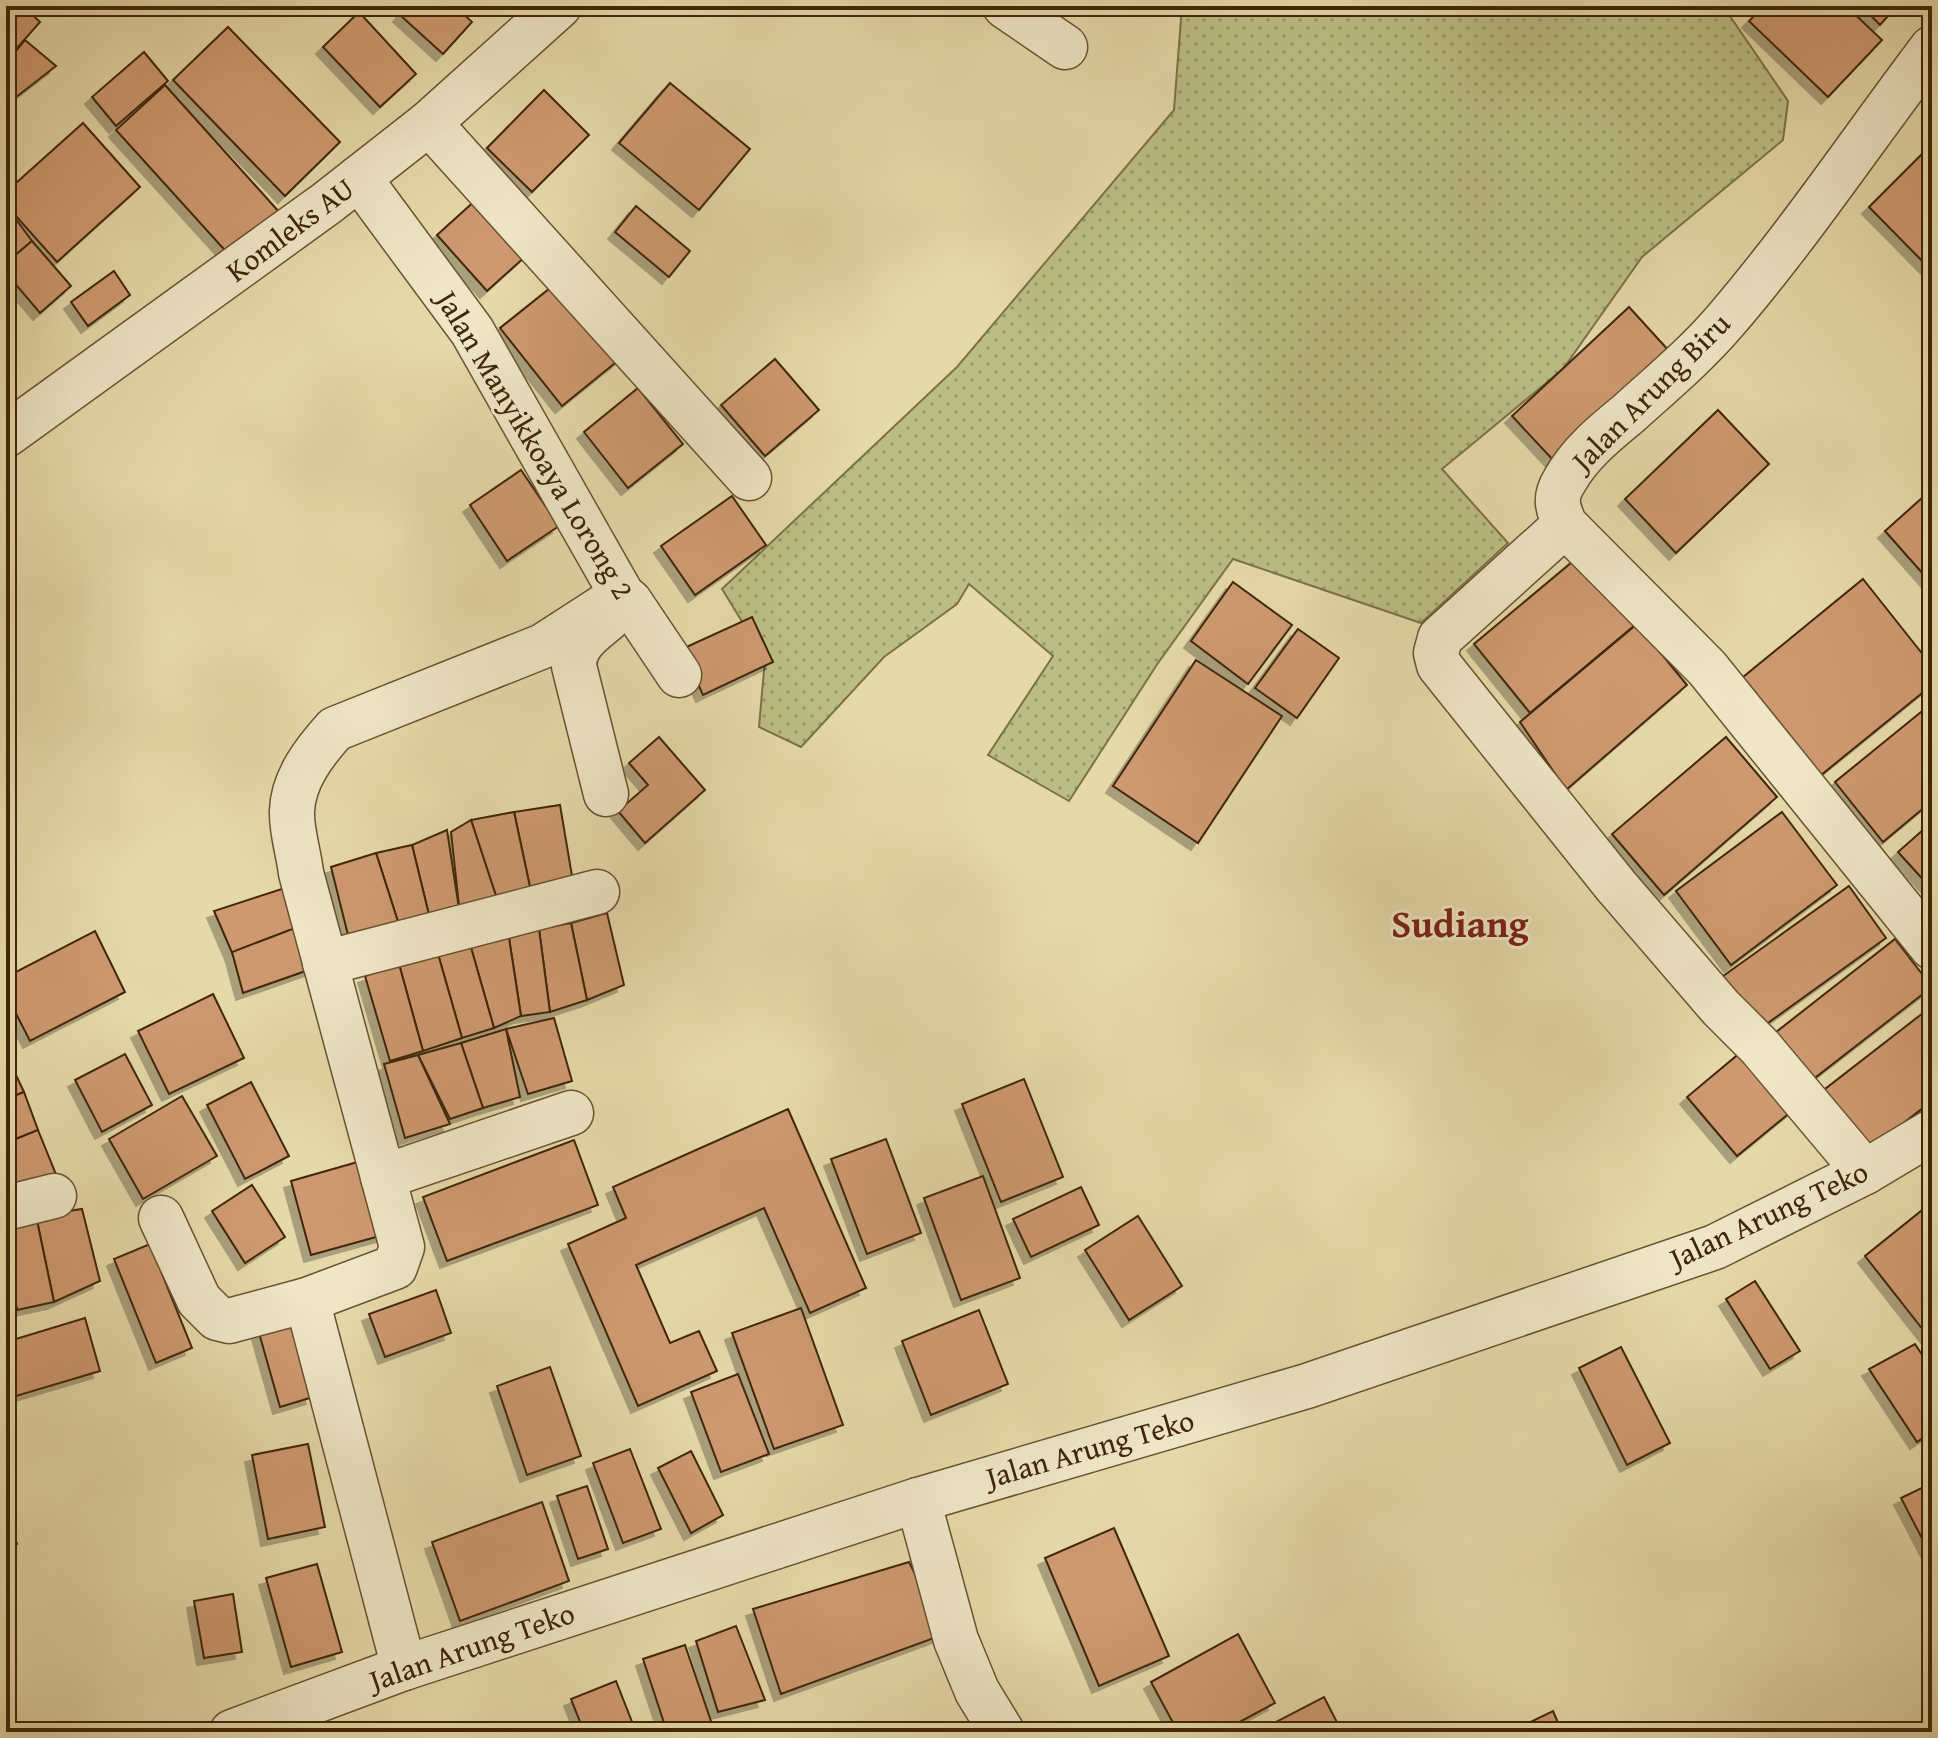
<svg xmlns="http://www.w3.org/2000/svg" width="1938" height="1738" font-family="'Gentium Book Plus',serif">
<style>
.grass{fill:url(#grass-dots);stroke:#7d7246;stroke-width:2}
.building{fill:#ce9970;stroke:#3f2608;stroke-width:2;filter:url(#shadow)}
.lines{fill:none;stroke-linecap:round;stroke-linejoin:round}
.minor-casing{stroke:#695330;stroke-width:47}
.minor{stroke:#efe6c7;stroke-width:44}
.labels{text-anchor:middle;stroke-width:6;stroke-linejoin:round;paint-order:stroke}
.street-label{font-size:30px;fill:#3f2608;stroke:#efe6c7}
.district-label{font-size:38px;font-weight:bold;fill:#7a1f14;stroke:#efe6c7}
</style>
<defs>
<pattern id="grass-dots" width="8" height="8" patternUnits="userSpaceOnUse" patternTransform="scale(2)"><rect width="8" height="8" fill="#bbbe84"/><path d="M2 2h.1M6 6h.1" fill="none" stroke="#999a6a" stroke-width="1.8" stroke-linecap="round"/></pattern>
<filter id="shadow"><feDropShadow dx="-7" dy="7" stdDeviation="0" flood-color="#0004"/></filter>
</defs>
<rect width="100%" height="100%" fill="#e6d9a9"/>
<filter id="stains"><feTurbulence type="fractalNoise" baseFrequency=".0025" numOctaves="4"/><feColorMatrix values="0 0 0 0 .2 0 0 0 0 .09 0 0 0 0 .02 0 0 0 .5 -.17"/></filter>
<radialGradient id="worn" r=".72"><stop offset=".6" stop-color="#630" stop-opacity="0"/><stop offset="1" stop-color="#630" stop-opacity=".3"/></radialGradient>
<path class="grass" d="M1182 6H1723L1788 101 1783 140 1642 257 1563 369 1442 469 1508 543 1421 623 1233 559 1158 663 1069 801 988 755 1053 656 969 584 957 604 884 657 801 747 759 727 765 659 722 589 957 367 1174 110Z"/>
<g class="building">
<path d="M6 6H23L40 22 10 56 6 53Z"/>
<path d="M408 6H455L472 22 443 54 400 15Z"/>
<path d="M1764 6H1846L1882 40 1828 97 1749 21Z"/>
<path d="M1862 6H1897L1880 25Z"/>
<path d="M359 12 416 74 380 107 323 47Z"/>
<path d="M228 27 340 142 285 196 173 80Z"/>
<path d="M25 40 56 66 6 105V63Z"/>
<path d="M144 52 168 81 116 126 92 97Z"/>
<path d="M670 83 750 149 699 210 619 143Z"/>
<path d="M165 85 280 213 231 257 116 130Z"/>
<path d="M544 90 589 135 532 192 487 148Z"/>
<path d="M83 123 140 187 57 262 6 205V192Z"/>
<path d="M1932 144V271L1869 207Z"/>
<path d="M478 198 528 254 487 291 437 235Z"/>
<path d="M6 206 32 241 6 263Z"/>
<path d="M636 206 690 251 669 277 615 232Z"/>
<path d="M32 241 71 286 40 313 6 273V263Z"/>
<path d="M574 269 636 346 562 406 500 328Z"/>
<path d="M114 271 130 295 88 326 71 302Z"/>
<path d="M1629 307 1670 352 1554 461 1512 416Z"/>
<path d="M775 359 819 410 765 456 721 405Z"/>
<path d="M638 388 683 444 628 488 584 432Z"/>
<path d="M1718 410 1769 464 1676 553 1625 499Z"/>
<path d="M521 470 559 526 507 561 470 505Z"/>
<path d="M1932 489V584L1885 531Z"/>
<path d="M732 496 766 545 695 595 661 546Z"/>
<path d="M1578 557 1635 625 1530 713 1474 644Z"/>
<path d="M1863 579 1932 666V685L1815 780 1737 682Z"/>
<path d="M1233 582 1292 625 1248 684 1191 641Z"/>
<path d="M752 617 773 662 703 695 682 649Z"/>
<path d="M1637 624 1687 685 1566 790 1520 722Z"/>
<path d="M1298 629 1339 658 1297 718 1255 688Z"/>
<path d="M1196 660 1282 716 1198 843 1113 786Z"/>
<path d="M1932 703V801L1883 842 1835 782Z"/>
<path d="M659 737 705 790 645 843 618 811 648 785 629 763Z"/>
<path d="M1726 737 1777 797 1664 895 1612 834Z"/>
<path d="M560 805 572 876 530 887 514 812Z"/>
<path d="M514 812 530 887 498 902 471 820Z"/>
<path d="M1782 812 1837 885 1731 965 1676 891Z"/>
<path d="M471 820 498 902 460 915 451 832Z"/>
<path d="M1932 822V881L1928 885 1898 852Z"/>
<path d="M447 830 460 915 431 923 412 845Z"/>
<path d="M412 845 430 919 401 931 376 853Z"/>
<path d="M376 853 401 931 351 947 331 867Z"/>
<path d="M300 883 308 923 233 955 214 911Z"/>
<path d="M1849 886 1886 938 1750 1036 1712 984Z"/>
<path d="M607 913 624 985 587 1000 571 923Z"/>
<path d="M308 923 320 966 243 993 232 952Z"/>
<path d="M571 923 587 1000 550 1012 539 929Z"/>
<path d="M539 929 550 1012 521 1016 509 938Z"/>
<path d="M95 931 125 992 30 1041 6 994V977Z"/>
<path d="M509 938 521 1016 494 1028 470 944Z"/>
<path d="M1895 939 1932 987 1798 1091 1762 1043Z"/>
<path d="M470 944 494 1028 462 1038 438 954Z"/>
<path d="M438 954 462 1038 423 1051 399 964Z"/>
<path d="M399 964 423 1051 390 1061 365 976Z"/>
<path d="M213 994 244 1058 169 1094 138 1031Z"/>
<path d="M1932 1006V1101L1862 1155 1816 1096Z"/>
<path d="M554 1018 572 1081 528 1094 506 1029Z"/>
<path d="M506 1029 520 1097 483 1108 461 1043Z"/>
<path d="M1753 1042 1803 1102 1737 1156 1687 1097Z"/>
<path d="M461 1043 483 1108 450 1119 418 1055Z"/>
<path d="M6 1054 24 1092 6 1099Z"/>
<path d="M125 1054 152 1105 102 1132 75 1080Z"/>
<path d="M418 1055 450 1124 405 1138 384 1064Z"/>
<path d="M1024 1079 1063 1177 1001 1202 962 1104Z"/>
<path d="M251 1082 289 1156 245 1179 207 1105Z"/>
<path d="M24 1092 38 1130 6 1143V1099Z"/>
<path d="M182 1096 217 1156 143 1199 109 1139Z"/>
<path d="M788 1109 866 1288 810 1313 764 1208 636 1265 670 1343 699 1331 717 1371 638 1406 568 1244 626 1218 613 1187Z"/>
<path d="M38 1130 57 1177 6 1197V1143Z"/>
<path d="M886 1139 921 1233 867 1254 831 1159Z"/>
<path d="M574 1140 598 1205 447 1261 423 1197Z"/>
<path d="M368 1159 387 1234 311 1255 291 1181Z"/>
<path d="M983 1176 1020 1278 961 1300 924 1198Z"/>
<path d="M252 1185 285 1237 245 1263 212 1211Z"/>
<path d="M1081 1187 1099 1225 1031 1257 1013 1219Z"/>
<path d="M1926 1207 1932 1214 1931 1340 1865 1256Z"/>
<path d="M82 1209 100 1281 54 1302 36 1216Z"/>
<path d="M36 1216 54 1302 17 1310 6 1260V1223Z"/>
<path d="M1138 1216 1182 1286 1129 1320 1085 1250Z"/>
<path d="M150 1244 192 1348 156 1363 114 1259Z"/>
<path d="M6 1260 17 1310 6 1314Z"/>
<path d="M1755 1281 1800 1351 1770 1369 1726 1299Z"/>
<path d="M436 1290 451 1333 385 1357 369 1314Z"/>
<path d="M801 1308 843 1425 774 1449 732 1333Z"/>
<path d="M979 1310 1008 1384 931 1415 902 1341Z"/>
<path d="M85 1318 100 1371 6 1399V1342Z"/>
<path d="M290 1323 313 1397 280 1407 259 1333Z"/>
<path d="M1915 1344 1932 1370V1432L1917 1442 1869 1369Z"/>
<path d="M1621 1347 1670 1443 1627 1465 1579 1368Z"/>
<path d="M550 1367 581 1456 527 1475 497 1386Z"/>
<path d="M738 1374 769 1454 721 1472 691 1392Z"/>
<path d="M308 1444 325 1527 268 1539 252 1455Z"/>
<path d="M630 1449 661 1529 623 1543 593 1463Z"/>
<path d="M691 1451 723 1515 691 1533 658 1468Z"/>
<path d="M1932 1483V1548L1928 1550 1901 1498Z"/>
<path d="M587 1486 608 1549 578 1559 557 1496Z"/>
<path d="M542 1502 569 1581 460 1621 432 1542Z"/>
<path d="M6 1517 17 1544 6 1548Z"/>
<path d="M1114 1528 1169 1656 1099 1686 1045 1558Z"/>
<path d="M909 1562 945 1634 781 1694 753 1609Z"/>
<path d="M317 1564 342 1652 291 1667 266 1578Z"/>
<path d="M233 1594 242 1652 204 1658 194 1601Z"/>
<path d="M736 1626 765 1700 718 1712 696 1641Z"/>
<path d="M1238 1634 1275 1703 1221 1732H1178L1151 1682Z"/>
<path d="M685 1645 713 1727 696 1732H667L643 1659Z"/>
<path d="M616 1681 636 1732H584L571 1699Z"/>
<path d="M1324 1697 1342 1732H1257Z"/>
<path d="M1553 1711 1562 1732H1518L1516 1729Z"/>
</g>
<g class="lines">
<defs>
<g id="minor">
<path d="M1005 6 1065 47"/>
<path d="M1932 48C1863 139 1799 235 1725 321 1696 355 1661 384 1628 414 1605 433 1580 453 1565 480 1554 497 1557 507 1565 525L1707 668 1932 947"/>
<path d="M429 123 749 478"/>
<path d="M359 178 472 331 622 595 630 602 679 675"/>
<path d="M6 435 327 203 429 123 559 6"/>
<path d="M1565 525 1440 638 1436 653 1439 665 1616 886 1721 1008 1760 1047 1865 1172"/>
<path d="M606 794 574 666C574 643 593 632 609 618"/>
<path d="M325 963 597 892"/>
<path d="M383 1177 571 1113"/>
<path d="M6 1208 54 1196"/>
<path d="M161 1218 199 1300 217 1318 229 1321 307 1300 395 1267 402 1247 301 873C299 854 291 830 292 811 293 779 315 751 335 729L543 646 622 595"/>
<path d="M307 1300 404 1668"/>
<path d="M918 1500 956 1640 977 1691 1002 1732"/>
<path d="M232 1732 404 1668 918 1500 1307 1386 1715 1247 1865 1172 1932 1132"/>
</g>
</defs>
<use href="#minor" class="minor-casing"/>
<use href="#minor" class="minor"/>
</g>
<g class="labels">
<g class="street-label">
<text transform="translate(290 230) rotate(-37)" y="10">Komleks AU</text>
<text transform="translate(1651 392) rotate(-45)" y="10">Jalan Arung Biru</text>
<text transform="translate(535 445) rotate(59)" y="10">Jalan Manyikkoaya Lorong 2</text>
<text transform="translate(1769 1215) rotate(-25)" y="10">Jalan Arung Teko</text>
<text transform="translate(1090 1449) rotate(-16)" y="10">Jalan Arung Teko</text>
<text transform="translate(472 1647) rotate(-19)" y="10">Jalan Arung Teko</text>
</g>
<g class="district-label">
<text x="1460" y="937">Sudiang</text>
</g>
</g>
<rect width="1938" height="1738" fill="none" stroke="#e6d9a9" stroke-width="32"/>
<rect x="8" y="8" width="1922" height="1722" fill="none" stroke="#3f2608" stroke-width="4"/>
<rect x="16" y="16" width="1906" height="1706" fill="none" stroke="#3f2608" stroke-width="2"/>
<rect width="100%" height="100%" filter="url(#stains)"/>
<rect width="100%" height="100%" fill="url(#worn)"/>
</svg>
